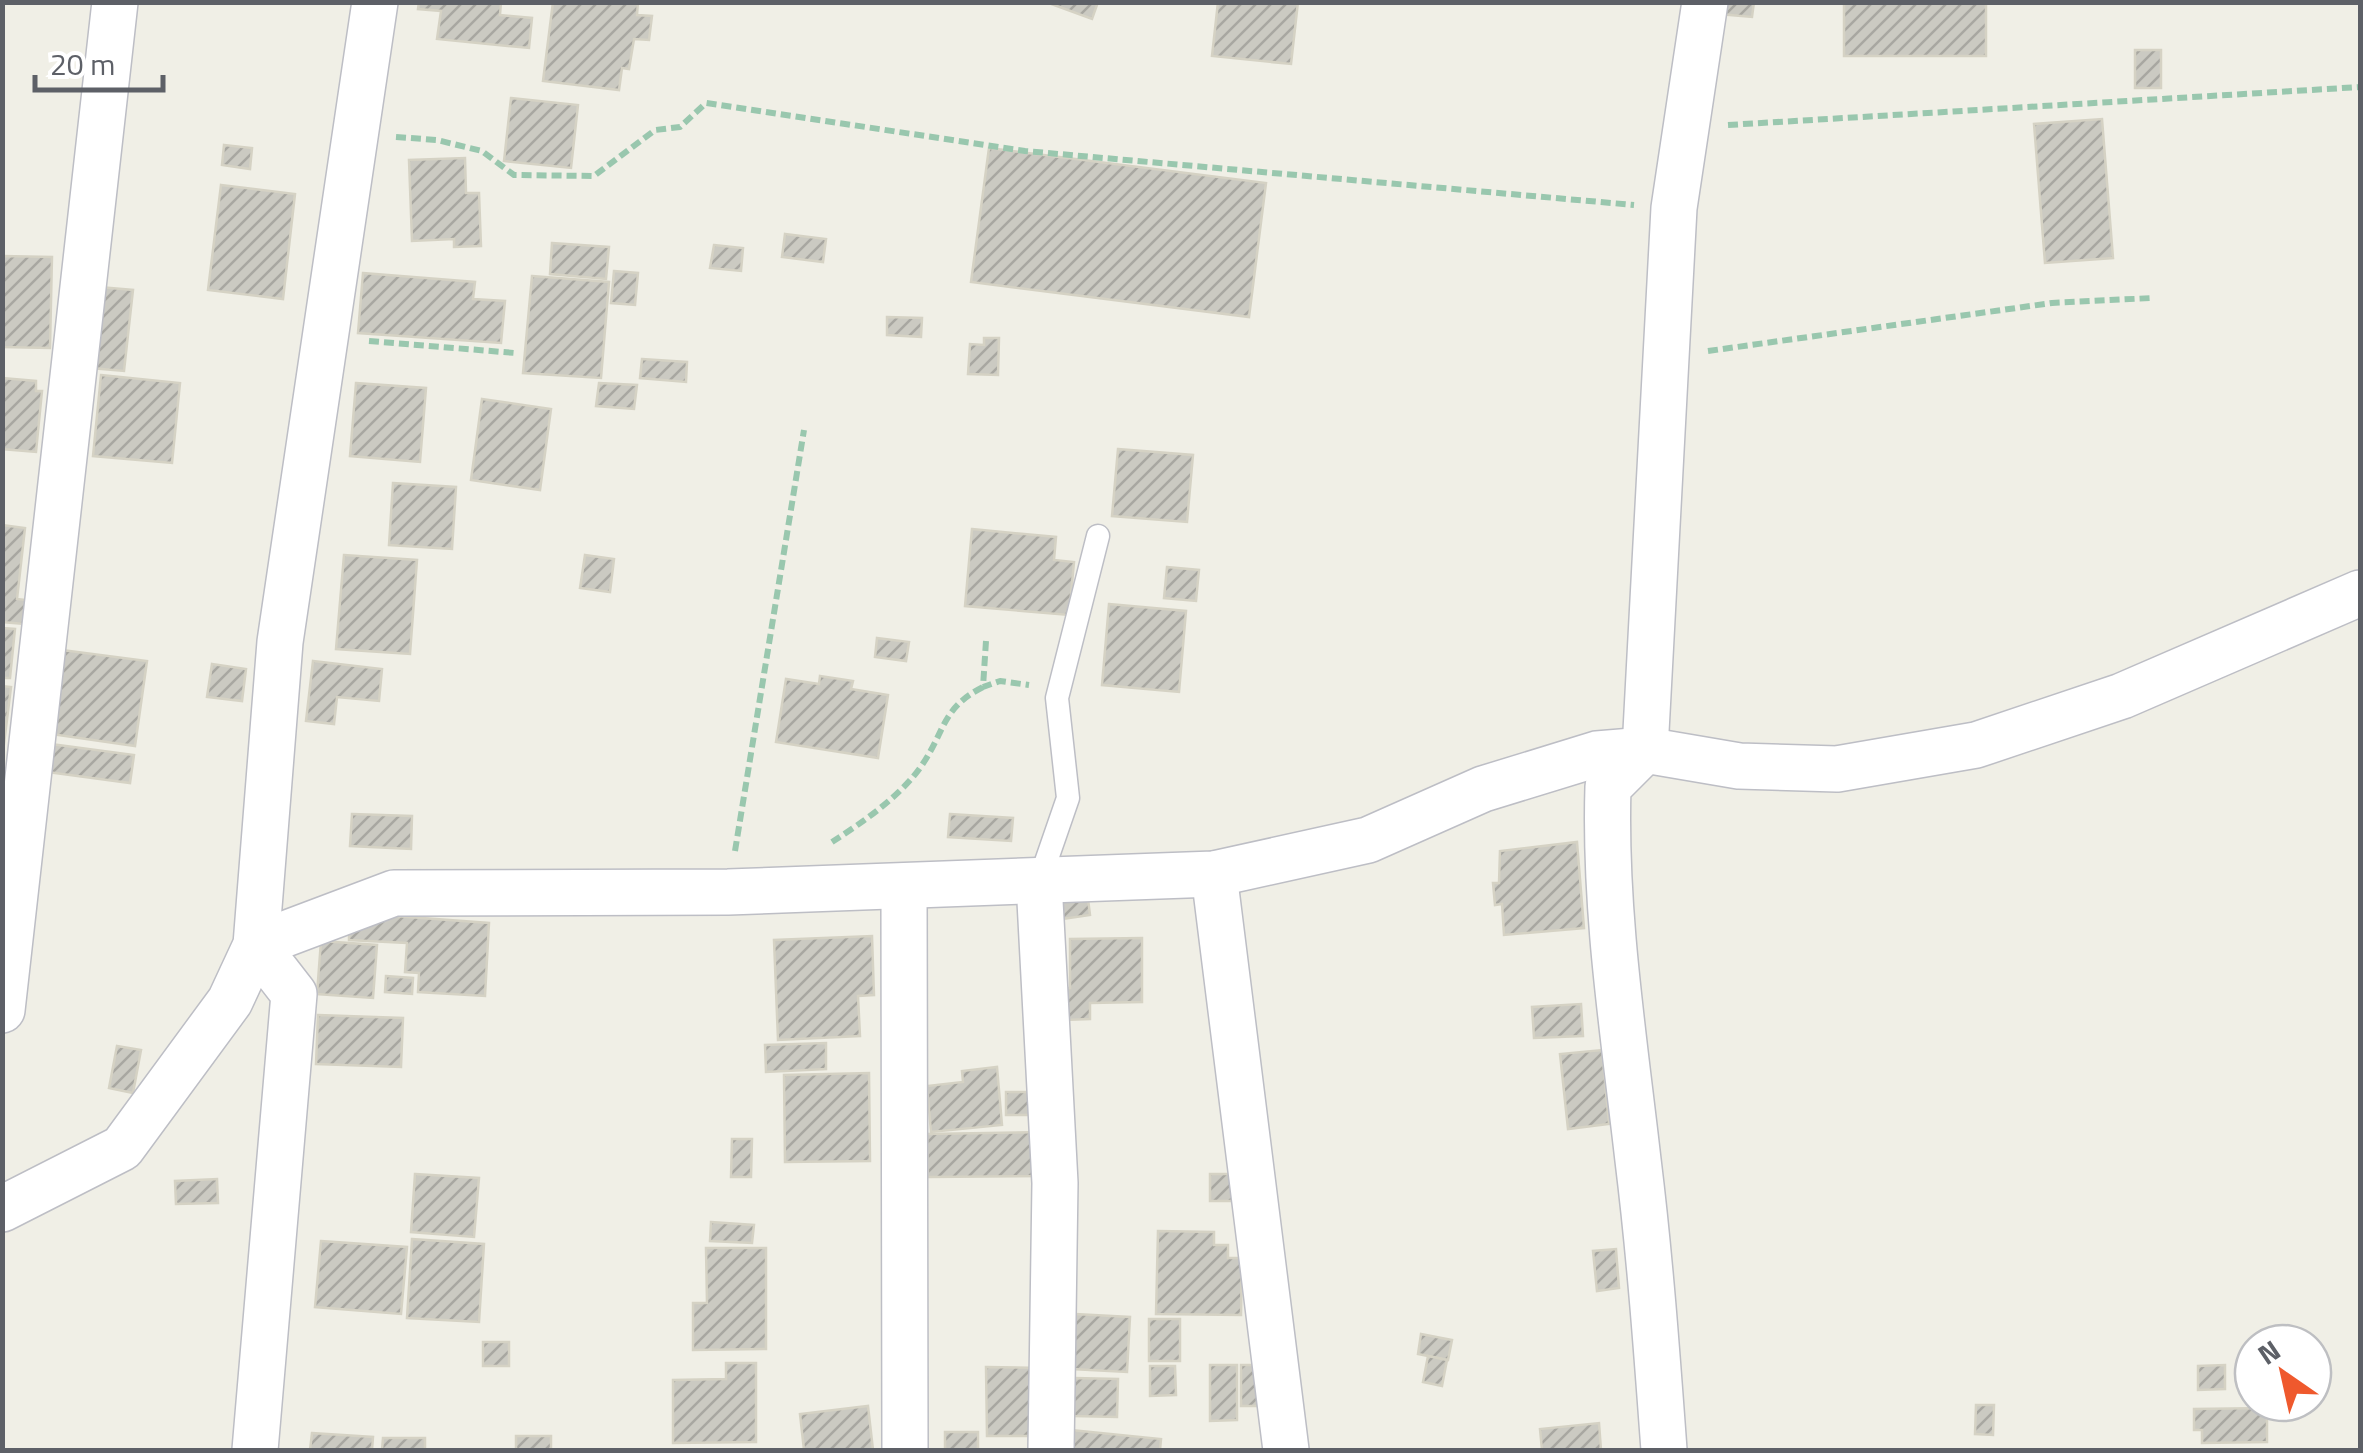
<svg xmlns="http://www.w3.org/2000/svg" width="2363" height="1453" font-family="'Titillium Web',sans-serif">
<style>
.building{fill:url(#building-hatch);stroke:#d5d2c4;stroke-width:2.5}
.lines{fill:none;stroke-linecap:round;stroke-linejoin:round}
.service-casing{stroke:#bdbec5;stroke-width:25}
.minor-casing{stroke:#bdbec5;stroke-width:48}
.path{stroke:#99c7ae;stroke-width:6;stroke-dasharray:10 5;stroke-linecap:butt}
.service{stroke:#fff;stroke-width:22}
.minor{stroke:#fff;stroke-width:45}
</style>
<defs>
<pattern id="building-hatch" width="6" height="6" patternUnits="userSpaceOnUse" patternTransform="scale(2.5)"><rect width="6" height="6" fill="#cbcac2"/><path d="M-1 1l2-2M0 6l6-6M5 7l2-2" fill="none" stroke="#a8a7a1"/></pattern>
</defs>
<rect width="100%" height="100%" fill="#f0efe6"/>
<g class="building">
<path d="M419 2H501L500 15 532 18 529 48 437 39 441 11 418 9Z"/>
<path d="M553 2H638L637 15 652 16 649 40 634 39 629 69 622 68 619 90 543 81Z"/>
<path d="M1046 2H1098L1092 19Z"/>
<path d="M1218 2H1298L1291 64 1212 56Z"/>
<path d="M1720 2H1754L1752 17 1719 14Z"/>
<rect x="1844" y="2" width="142" height="54"/>
<rect x="2135" y="50" width="26" height="38"/>
<path d="M511 98 578 105 571 168 504 161Z"/>
<path d="M2102 119 2113 258 2045 263 2034 124Z"/>
<path d="M224 145 252 148 250 169 222 165Z"/>
<path d="M989 148 1266 183 1249 317 971 282Z"/>
<path d="M465 158 466 193H479L481 246 454 247V239L412 241 409 160Z"/>
<path d="M221 185 295 194 283 299 208 290Z"/>
<path d="M785 234 826 239 823 262 782 257Z"/>
<path d="M552 243 609 247 606 279 550 274Z"/>
<path d="M714 245 743 248 741 271 710 268Z"/>
<path d="M2 256 52 257 50 348 2 347Z"/>
<path d="M614 271 638 273 635 305 611 303Z"/>
<path d="M363 273 475 282 473 299 505 301 501 343 358 333Z"/>
<path d="M532 276 609 282 601 378 523 373Z"/>
<path d="M99 287 133 290 124 371 91 368Z"/>
<path d="M887 317 922 318 921 337 887 335Z"/>
<path d="M984 338H999L998 375 968 374 970 344 984 345Z"/>
<path d="M642 359 687 362 686 382 640 378Z"/>
<path d="M101 375 180 383 172 463 93 456Z"/>
<path d="M2 378 36 381V391H42L36 452 2 449Z"/>
<path d="M356 383 426 388 420 462 350 456Z"/>
<path d="M599 383 637 385 634 409 596 406Z"/>
<path d="M482 399 551 409 540 490 471 480Z"/>
<path d="M1118 449 1193 455 1187 522 1112 516Z"/>
<path d="M393 483 456 487 452 549 389 545Z"/>
<path d="M2 525 25 528 17 599 26 600 24 624 2 622Z"/>
<path d="M972 529 1056 537 1054 560 1074 562 1069 615 965 606Z"/>
<path d="M344 555 417 560 410 654 336 649Z"/>
<path d="M585 555 614 559 610 592 580 588Z"/>
<path d="M1167 567 1199 570 1196 601 1164 598Z"/>
<path d="M1109 604 1186 611 1179 692 1102 685Z"/>
<path d="M2 628 15 629 10 678H2Z"/>
<path d="M877 638 909 642 906 661 875 657Z"/>
<path d="M62 650 147 661 135 746 51 734Z"/>
<path d="M313 661 382 669 379 701 337 697 334 724 306 721Z"/>
<path d="M212 664 246 669 242 701 207 697Z"/>
<path d="M820 676 853 681 851 689 888 695 878 758 776 742 786 679 819 684Z"/>
<path d="M2 686 11 687 3 752H2Z"/>
<path d="M51 744 134 755 130 783 47 772Z"/>
<path d="M352 814 412 816 411 849 350 846Z"/>
<path d="M950 814 1013 818 1011 841 948 837Z"/>
<path d="M1577 842 1584 928 1504 935 1502 904 1495 905 1493 883H1499L1500 851Z"/>
<path d="M1088 899 1090 915 1062 919 1060 902Z"/>
<path d="M368 914 489 923 485 996 418 992 419 973 405 972 407 943 349 940V928Z"/>
<path d="M872 936 874 995 858 996 860 1036 778 1040 774 940Z"/>
<path d="M1142 938V1002L1090 1003V1019L1064 1020V988H1070V939Z"/>
<path d="M321 941 377 945 373 998 317 994Z"/>
<path d="M386 976 413 978 412 994 385 992Z"/>
<path d="M1581 1004 1583 1036 1534 1038 1532 1007Z"/>
<path d="M318 1015 403 1018 401 1067 316 1064Z"/>
<path d="M826 1043V1069L766 1072 765 1045Z"/>
<path d="M117 1046 141 1050 133 1093 109 1088Z"/>
<path d="M1602 1050 1609 1124 1568 1129 1560 1054Z"/>
<path d="M997 1067 1002 1125 931 1132 927 1086 963 1082 962 1071Z"/>
<path d="M869 1073 870 1161 785 1162 784 1075Z"/>
<rect x="1006" y="1092" width="27" height="23"/>
<path d="M1045 1132 1046 1176 928 1177 927 1134Z"/>
<path d="M732 1139H752L751 1177H731Z"/>
<path d="M415 1174 479 1178 474 1237 411 1232Z"/>
<path d="M1210 1174H1245L1244 1201H1210Z"/>
<path d="M217 1179 218 1203 176 1204 175 1181Z"/>
<path d="M711 1222 754 1225 752 1243 710 1241Z"/>
<path d="M1158 1231 1214 1232V1245H1228V1258H1242L1241 1315 1156 1314Z"/>
<path d="M412 1239 484 1244 479 1322 407 1318Z"/>
<path d="M321 1241 407 1247 401 1314 315 1307Z"/>
<path d="M706 1248H766V1349L693 1350V1303H707Z"/>
<path d="M1616 1249 1619 1288 1597 1291 1593 1251Z"/>
<path d="M1075 1314 1130 1317 1127 1372 1072 1369Z"/>
<rect x="1149" y="1319" width="31" height="42"/>
<path d="M1421 1334 1452 1340 1448 1360 1418 1354Z"/>
<rect x="483" y="1342" width="26" height="24"/>
<path d="M1428 1356 1447 1360 1442 1386 1423 1382Z"/>
<path d="M726 1363H756V1442L673 1443V1380L726 1379Z"/>
<path d="M1210 1365H1237V1420L1210 1421Z"/>
<path d="M1241 1365H1268L1269 1406H1241Z"/>
<path d="M2225 1365V1389L2198 1390V1366Z"/>
<path d="M1150 1366H1175L1176 1395 1150 1396Z"/>
<path d="M986 1367 1041 1368 1042 1436H987Z"/>
<path d="M1074 1378 1118 1379 1117 1417 1074 1416Z"/>
<path d="M1976 1405H1994L1993 1435 1975 1434Z"/>
<path d="M868 1406 873 1450H804L800 1414Z"/>
<path d="M2267 1408V1442L2202 1443V1430H2194V1409Z"/>
<path d="M1599 1423 1601 1450H1542L1540 1429Z"/>
<path d="M1071 1430 1161 1439 1160 1450H1069Z"/>
<rect x="945" y="1432" width="33" height="18"/>
<path d="M312 1433 373 1437 372 1450H310Z"/>
<rect x="516" y="1436" width="35" height="14"/>
<path d="M383 1438H425V1450H382Z"/>
</g>
<g class="lines">
<defs>
<path id="service" d="M1039 882 1068 798 1057 698 1098 536"/>
<g id="minor">
<path d="M1214 874 1286 1450"/>
<path d="M1039 882 1055 1183 1051 1450"/>
<path d="M904 888 905 1450"/>
<path d="M2 1010 115 2"/>
<path d="M2 1209 122 1148 230 1001 256 945 280 642 375 2"/>
<path d="M255 1450 294 994 256 945 394 893 728 892 1214 874 1368 840 1483 789 1597 754 1645 750 1739 766 1837 769 1976 745 2122 696 2360 593"/>
<path d="M1664 1450C1657 1354 1650 1257 1638 1160 1624 1037 1604 911 1608 787L1645 750 1674 208 1705 2"/>
</g>
</defs>
<use href="#service" class="service-casing"/>
<use href="#minor" class="minor-casing"/>
<g class="path">
<path d="M1728 125 2360 87"/>
<path d="M396 137 437 140 482 151 514 175 594 176 655 130 680 127 706 103 1025 151 1634 205"/>
<path d="M369 341 515 353"/>
<path d="M1708 351 2052 303 2152 298"/>
<path d="M986 641 983 687 1000 681 1029 685"/>
<path d="M832 842C863 822 901 796 922 765 946 729 942 708 983 687"/>
<path d="M735 851 804 430"/>
</g>
<use href="#service" class="service"/>
<use href="#minor" class="minor"/>
</g>
<rect width="2363" height="1453" fill="none" stroke="#5d6067" stroke-width="10"/>
<g transform="translate(2283 1373) rotate(326)"><circle r="48" fill="#ffffff" stroke="#bebfc2" stroke-width="2.5"/>
<path d="M0-8L18 38L0 25L-18 38Z" fill="#ef592d"/>
<text y="-15" font-size="28" font-weight="bold" text-anchor="middle" fill="#5d6067">N</text>
</g>
<path d="M35 75v15h128v-15" fill="none" stroke="#5d6067" stroke-width="5"/>
<text x="50" y="75" font-size="30" fill="#5d6067" stroke="#ffffff" stroke-width="8" paint-order="stroke">20 m</text>
</svg>
